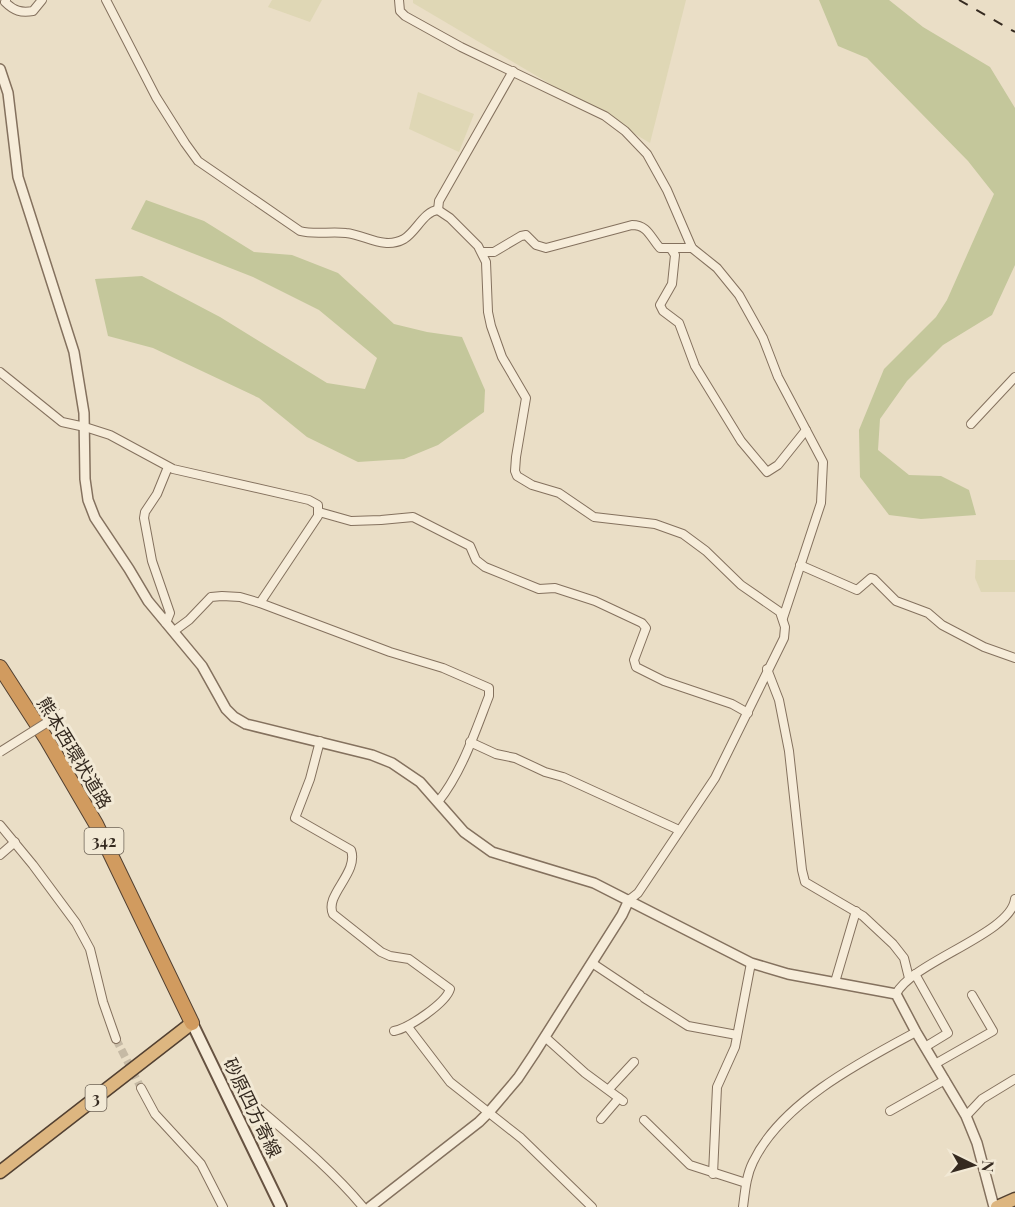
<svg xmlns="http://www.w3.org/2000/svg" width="1015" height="1207" font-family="'Playfair Display','Noto Sans JP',serif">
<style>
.farmland{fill:#dfd7b5}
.green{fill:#c4c79b}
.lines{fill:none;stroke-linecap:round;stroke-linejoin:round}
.minor-tunnel{stroke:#c6baa5;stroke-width:8;stroke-dasharray:8 4;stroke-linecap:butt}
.minor-casing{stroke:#84715e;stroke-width:10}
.tertiary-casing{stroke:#84715e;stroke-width:12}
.secondary-casing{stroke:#665241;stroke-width:14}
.trunk-casing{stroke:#524031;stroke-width:15}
.motorway-casing{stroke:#524031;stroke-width:16}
.minor{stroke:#f6ecd9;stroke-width:8}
.tertiary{stroke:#f6ecd9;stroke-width:9}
.secondary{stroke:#f6ecd9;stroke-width:10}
.trunk{stroke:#ddb680;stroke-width:12}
.motorway{stroke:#d19b5f;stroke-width:14}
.rail{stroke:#352a20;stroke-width:2;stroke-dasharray:10 10;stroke-linecap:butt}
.minor-bridge-casing{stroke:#84715e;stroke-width:10;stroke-linecap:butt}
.minor-bridge{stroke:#f6ecd9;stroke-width:8}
.labels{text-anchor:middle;stroke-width:6;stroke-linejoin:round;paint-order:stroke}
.shield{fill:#f2e9d5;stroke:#6e6356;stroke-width:1.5}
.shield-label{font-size:16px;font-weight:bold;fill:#352a20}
.street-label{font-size:18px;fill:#352a20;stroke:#f2e9d5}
</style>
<rect width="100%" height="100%" fill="#eadec6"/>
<g class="farmland">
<path d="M272 0H322L310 22 268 7Z"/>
<path d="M413 0H686L650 143 413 3Z"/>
<path d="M418 92 474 114 459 152 409 129Z"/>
<path d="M976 560H1015V592H981L975 578Z"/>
</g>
<g class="green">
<path d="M819 0H889L923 27 990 67 1015 108V265L992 315 943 345 907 381 880 419 878 450 909 475 941 476 969 490 976 515 921 519 889 515 860 477 859 430 884 369 936 317 947 300 994 194 968 161 867 58 838 46Z"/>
<path d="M146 200 204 221 254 252 292 255 338 273 394 324 427 332 462 337 485 390 484 412 438 445 404 459 358 462 307 437 259 398 153 348 108 336 95 279 142 276 220 317 327 383 365 389 377 358 319 310 253 277 131 229Z"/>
</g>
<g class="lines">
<path class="minor-tunnel" d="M116 1039 141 1088"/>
<defs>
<g id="minor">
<path d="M6 0 5 2C14 11 21 13 33 11L42 0"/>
<path d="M106 0 156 97 185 143 198 161 300 231C315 235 330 231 346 233 366 235 384 250 404 239 416 232 424 211 438 210"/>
<path d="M399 0 400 11 405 16 461 47 605 116 625 131 647 154 667 190 692 248 717 268 739 295 763 338 778 377 823 462 821 503 783 618"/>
<path d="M438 210 450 218 478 246 486 262 488 312 491 326 502 357 526 398 516 457 515 471 517 476 532 485 559 493 594 517 655 524 683 534 706 551 741 585 780 612 785 627 784 638 715 778 638 893 629 900"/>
<path d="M438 210 439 201 513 71"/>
<path d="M671 249 675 255 672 284 660 305 663 311 679 323 695 366 741 441 767 472 778 465 806 430"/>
<path d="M482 252H494L521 236 526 235 536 245 546 248 632 225C648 225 650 237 660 248H692"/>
<path d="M0 372 62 422 85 427 110 435 173 469 309 500 318 505V516L260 603 240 597 222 596 211 597 189 620 174 631"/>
<path d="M971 424 1015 377"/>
<path d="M319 512 351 521 381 520 413 517 470 546 476 560 485 567 539 589 555 588 595 601 642 623 646 628 634 660 636 667 664 681 732 704 748 713"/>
<path d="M800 565 857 590 871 578 874 579 896 601 928 613 942 625 984 647 1015 658"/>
<path d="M260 603 390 652 443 668 489 688V696C475 732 462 772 438 802"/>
<path d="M166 623 170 613 152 561 144 518 145 512 157 494 168 467"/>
<path d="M767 669 779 700 789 751 802 870 805 882 863 916 893 944 904 958 909 978"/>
<path d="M320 741 310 779 295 818 351 850C359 873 324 895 333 914L381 952 390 956 409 959 450 989C446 1003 409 1028 394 1031"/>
<path d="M470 742 496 754 515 758 545 772 563 777 679 830"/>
<path d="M0 825 33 865 76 923 90 949 103 1002 116 1039"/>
<path d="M0 855 15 842"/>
<path d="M592 963 640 995"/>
<path d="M915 974 948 1033 925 1047"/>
<path d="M835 982 856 911"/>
<path d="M896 994C913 961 1011 934 1015 899"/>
<path d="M644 998 688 1026 737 1035"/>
<path d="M408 1027 450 1082 521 1138 592 1207"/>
<path d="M545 1037 585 1073 623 1101"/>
<path d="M935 1064 993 1031 972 995"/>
<path d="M141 1088 155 1114 201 1164 223 1207"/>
<path d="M609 1089 634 1062"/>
<path d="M242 1094C283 1130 328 1165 363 1207"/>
<path d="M890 1111 945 1080"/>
<path d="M966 1116 982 1099 1015 1079"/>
<path d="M601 1119 619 1098"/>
<path d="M644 1120 690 1165 746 1183"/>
<path d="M713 1174 717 1087 735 1047 751 963"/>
<path d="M743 1207C745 1192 746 1176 753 1162 781 1103 860 1062 916 1032"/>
</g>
<g id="tertiary">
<path d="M0 69 8 93 18 177 74 352 84 413 85 479 88 500 95 518 129 569 148 601 202 666 226 709 234 717 246 724 372 755 392 763 420 782 464 832 492 852 594 883 751 963 788 974 896 994 916 1032 966 1116 977 1143 994 1207"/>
<path d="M370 1207 479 1122 490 1111 518 1078 534 1054 622 915 629 900"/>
</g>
<path id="secondary" d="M192 1023 281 1207"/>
<g id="trunk">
<path d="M0 1172 192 1023"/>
<path d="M997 1207 1015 1199"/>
</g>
<path id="motorway" d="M0 667 47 740 96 824 192 1023"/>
</defs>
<use href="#minor" class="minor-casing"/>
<use href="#tertiary" class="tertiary-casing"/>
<use href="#secondary" class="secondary-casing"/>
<use href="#trunk" class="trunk-casing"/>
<use href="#motorway" class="motorway-casing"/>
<use href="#minor" class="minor"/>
<use href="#tertiary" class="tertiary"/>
<use href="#secondary" class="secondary"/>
<use href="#trunk" class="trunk"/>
<use href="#motorway" class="motorway"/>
<path class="rail" d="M959 0 1015 32"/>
<defs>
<path id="minor-bridge" d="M0 752 62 713"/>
</defs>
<use href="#minor-bridge" class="minor-bridge-casing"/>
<use href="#minor-bridge" class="minor-bridge"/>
</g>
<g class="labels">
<g class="shield">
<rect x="84.5" y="828" width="39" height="26" rx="4.5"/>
<rect x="85.5" y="1085" width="21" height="26" rx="4.5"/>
</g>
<g class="shield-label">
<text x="104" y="847">342</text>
<text x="96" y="1104">3</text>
</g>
<g class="street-label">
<text transform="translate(74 753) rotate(59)" y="6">熊本西環状道路</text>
<text transform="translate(252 1108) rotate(64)" y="6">砂原四方寄線</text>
</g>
</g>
<g transform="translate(973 1165) rotate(95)" stroke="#f2e9d5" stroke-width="4.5" paint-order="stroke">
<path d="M0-4.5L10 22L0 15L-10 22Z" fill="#352a20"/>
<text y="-9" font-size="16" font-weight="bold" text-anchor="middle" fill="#352a20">N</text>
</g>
</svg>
